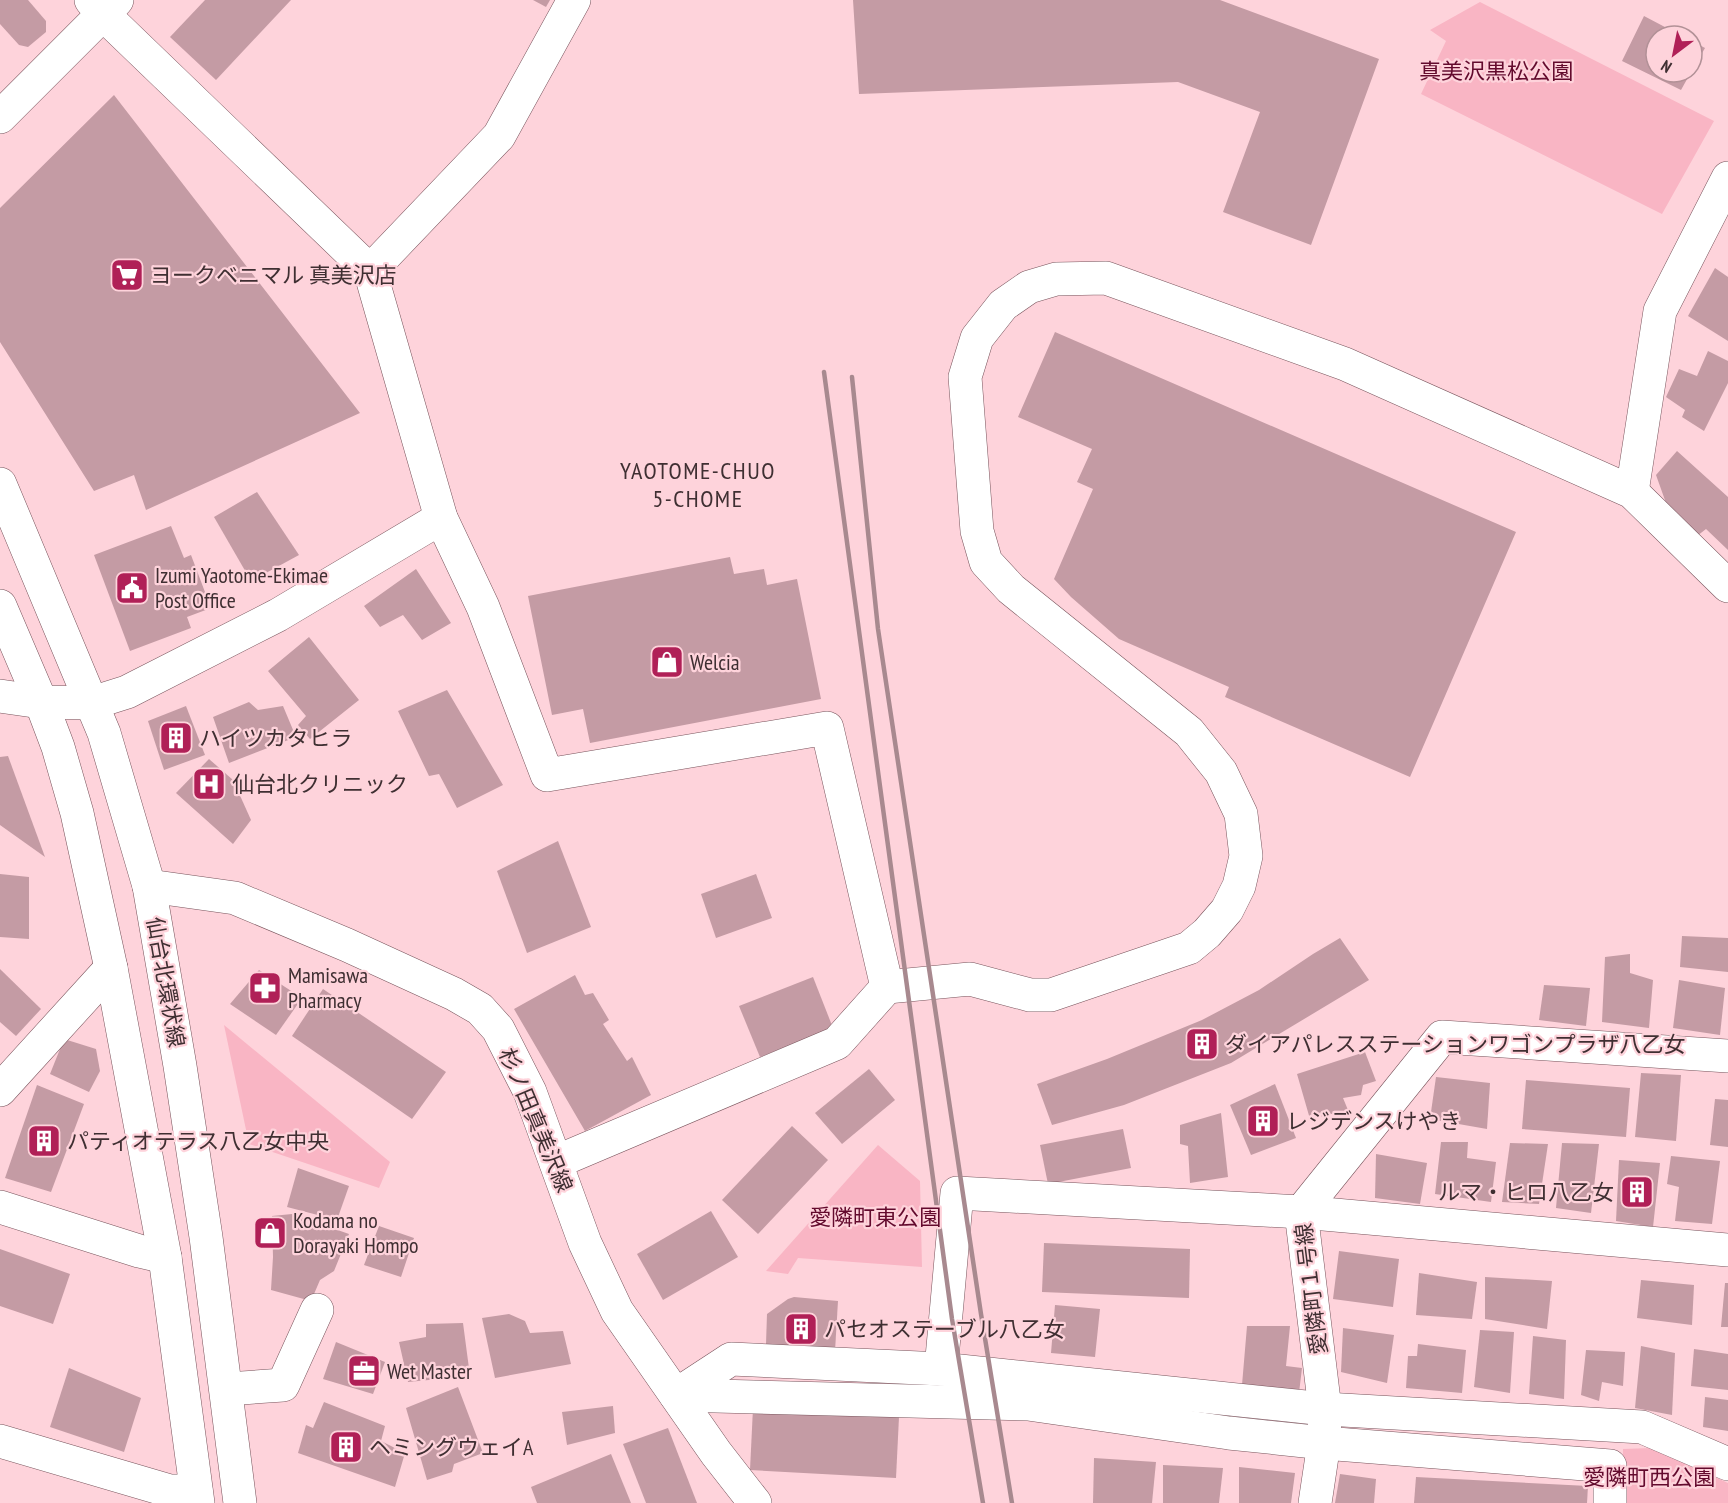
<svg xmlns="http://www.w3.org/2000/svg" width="1728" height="1503" font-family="'PT Sans Narrow','Noto Sans JP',sans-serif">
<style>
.green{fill:#f9b5c4}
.building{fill:#c49ba4}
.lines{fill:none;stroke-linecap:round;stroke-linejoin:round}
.minor-casing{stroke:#78545c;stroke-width:34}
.major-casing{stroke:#78545c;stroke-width:34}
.minor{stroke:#fff;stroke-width:33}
.major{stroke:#fff;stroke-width:33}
.rail{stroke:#a8898f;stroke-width:4.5}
.labels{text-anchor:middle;stroke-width:4.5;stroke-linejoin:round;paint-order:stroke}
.park-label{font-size:22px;fill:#630a2d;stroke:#fed3db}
.poi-label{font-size:22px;fill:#3f2f32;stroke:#fed3db;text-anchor:start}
.street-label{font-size:22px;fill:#3f2f32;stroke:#fed3db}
.neighbourhood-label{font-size:24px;letter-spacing:1.5px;fill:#3f2f32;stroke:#fed3db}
</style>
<rect width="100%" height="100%" fill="#fed3db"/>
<g class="green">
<path d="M1480 2 1714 121 1662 214 1421 94 1446 41 1430 30Z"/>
<path d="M224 1025 390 1162 379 1188 249 1144Z"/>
<path d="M878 1145 920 1181 922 1267 798 1258 788 1274 766 1271Z"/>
<path d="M1651 1448 1728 1483V1503H1622L1623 1449Z"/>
</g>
<g class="building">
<path d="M0 0H28L46 21V32L28 47 19 45 0 24Z"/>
<path d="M205 0H291L216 80 170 37Z"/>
<path d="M533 0H550L546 7Z"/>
<path d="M853 0H1220L1379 59 1311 245 1223 212 1260 112 1178 82 859 94Z"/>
<path d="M1644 16 1682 36H1656V72H1691L1681 90 1622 61Z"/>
<path d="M1692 41 1705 48 1692 70Z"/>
<path d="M114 95 360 413 146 510 134 475 94 491 0 342V208Z"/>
<path d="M1715 268 1728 277V341L1688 316Z"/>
<path d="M1055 332 1516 532 1410 777 1225 697 1229 687 1119 639 1071 597 1054 579 1093 489 1077 482 1092 449 1018 417Z"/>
<path d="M1708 351 1728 361V383L1704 431 1682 417 1685 410 1666 397 1679 369 1697 376Z"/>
<path d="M1677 451 1728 497V550L1706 529 1697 536 1666 503 1656 475Z"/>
<path d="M257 492 299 555 251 581 214 517Z"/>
<path d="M171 526 184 558 191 555 211 608 187 617 191 628 130 651 94 555Z"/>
<path d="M730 557 734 574 764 569 767 585 797 579 821 699 590 743 583 709 552 715 528 596Z"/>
<path d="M416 569 451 623 422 640 403 615 380 627 364 606Z"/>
<path d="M309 637 359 700 310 739 298 725 306 716 268 671Z"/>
<path d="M447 690 503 785 457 808 439 774 429 776 398 711Z"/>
<path d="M249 702 258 710 283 706 296 737 229 763 213 717Z"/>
<path d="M186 706 205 755 164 770 148 721Z"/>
<path d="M8 756 45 857 0 825V757Z"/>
<path d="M209 759 233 780 251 820 233 844 176 793Z"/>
<path d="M558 841 591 927 527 953 497 871Z"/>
<path d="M0 874 29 877V939L0 937Z"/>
<path d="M756 874 772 918 716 938 701 894Z"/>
<path d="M1682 936 1728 938V972L1680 967Z"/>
<path d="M1340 938 1369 980 1231 1063 1124 1105 1052 1125 1037 1084 1107 1059 1202 1020 1259 990 1313 954Z"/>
<path d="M1630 954V973L1653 980 1649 1028 1602 1022 1605 957Z"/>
<path d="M0 969 41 1009 16 1036 0 1022Z"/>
<path d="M259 970 302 998 276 1035 230 1004Z"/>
<path d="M575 975 585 995 593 993 609 1020 603 1024 627 1061 632 1057 651 1095 585 1131 514 1009Z"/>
<path d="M813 977 833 1028 760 1057 739 1006Z"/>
<path d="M1679 980 1725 988 1720 1035 1673 1028Z"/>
<path d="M1544 985 1590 988 1586 1026 1539 1020Z"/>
<path d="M323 989 446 1072 412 1119 292 1036Z"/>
<path d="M64 1039 96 1049 100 1071 89 1092 50 1074Z"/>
<path d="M1365 1052 1376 1081 1363 1085 1361 1095 1343 1098 1348 1110 1310 1119 1297 1074Z"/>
<path d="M869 1069 895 1100 842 1144 815 1113Z"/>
<path d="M1641 1073 1681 1075 1676 1141 1635 1137Z"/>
<path d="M1436 1077 1490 1083 1487 1129 1430 1119Z"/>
<path d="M1526 1080 1630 1088 1626 1137 1522 1129Z"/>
<path d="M1275 1084 1296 1138 1251 1155 1230 1105Z"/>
<path d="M37 1085 84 1104 51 1192 5 1178Z"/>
<path d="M1715 1099 1728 1100V1147L1710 1145Z"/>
<path d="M1221 1113 1228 1177 1190 1183 1188 1146 1180 1144V1125Z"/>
<path d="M792 1126 828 1160 758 1234 722 1200Z"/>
<path d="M1123 1129 1131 1168 1048 1184 1040 1145Z"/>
<path d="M1441 1142H1468L1467 1158 1496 1162 1491 1202 1435 1194Z"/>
<path d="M1510 1143 1548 1144 1539 1204 1502 1202Z"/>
<path d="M1562 1143 1599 1144 1591 1213 1556 1208Z"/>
<path d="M1376 1154 1427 1163 1420 1204 1375 1198Z"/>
<path d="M1671 1156 1720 1161 1712 1224 1675 1221 1679 1187 1667 1184Z"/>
<path d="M1619 1160 1660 1163 1653 1227 1616 1221Z"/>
<path d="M298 1168 349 1186 337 1220 287 1207Z"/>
<path d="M711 1211 738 1257 663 1300 637 1254Z"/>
<path d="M292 1214 349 1234 334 1271 320 1280 311 1301 271 1290 273 1257 272 1216Z"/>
<path d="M379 1226 414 1238 401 1277 364 1265Z"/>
<path d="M1044 1243 1190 1249 1189 1298 1042 1292Z"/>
<path d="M0 1249 70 1274 53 1324 0 1306Z"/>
<path d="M1339 1251 1399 1259 1393 1307 1333 1299Z"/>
<path d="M1419 1273 1477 1282 1472 1319 1416 1315Z"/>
<path d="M1485 1277 1552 1281 1547 1329 1485 1319Z"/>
<path d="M1641 1280 1694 1285 1692 1325 1637 1318Z"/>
<path d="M1725 1283H1728V1327H1721Z"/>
<path d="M794 1297 838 1301 835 1351 766 1344 767 1314 788 1299Z"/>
<path d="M1055 1305 1100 1309 1095 1357 1051 1353Z"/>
<path d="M509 1314 525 1321 530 1333 563 1331 571 1364 495 1378 482 1318Z"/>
<path d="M463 1323 470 1376 408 1382 399 1342 426 1337V1324Z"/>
<path d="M1247 1326H1290L1286 1366 1302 1368 1299 1393 1242 1385Z"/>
<path d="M1343 1328 1394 1335 1387 1383 1341 1372Z"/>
<path d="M1480 1330 1514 1332 1510 1393 1474 1387Z"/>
<path d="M1533 1336 1566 1340 1564 1399 1529 1394Z"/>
<path d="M336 1342 385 1362 373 1394 323 1379Z"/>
<path d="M1418 1344 1466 1350 1462 1393 1406 1388 1408 1356H1417Z"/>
<path d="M1641 1346 1675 1353 1672 1415 1635 1408Z"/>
<path d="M1694 1349 1728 1354V1390L1691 1386Z"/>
<path d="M1586 1350 1625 1352 1623 1386 1602 1382 1599 1401 1581 1395Z"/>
<path d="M69 1368 141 1398 124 1452 50 1427Z"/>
<path d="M458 1387 483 1453 454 1464 452 1472 427 1480 406 1408Z"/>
<path d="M1705 1397 1728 1400V1431L1703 1427Z"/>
<path d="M324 1402 385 1426 381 1441 405 1453 395 1487 298 1453 306 1425 313 1428Z"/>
<path d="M613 1406 615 1433 567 1445 562 1412Z"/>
<path d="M753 1408 899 1417 896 1478 750 1470Z"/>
<path d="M668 1428 697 1503H646L623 1444Z"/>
<path d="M611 1454 631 1503H537L531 1487Z"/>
<path d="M1094 1458 1156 1462 1152 1503H1093Z"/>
<path d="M1163 1465 1223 1468 1219 1503H1163Z"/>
<path d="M1239 1467 1295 1473 1291 1503H1239Z"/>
<path d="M1340 1474 1376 1479 1374 1503H1335Z"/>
<path d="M1416 1477 1588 1486 1587 1503H1414Z"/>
</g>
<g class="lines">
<defs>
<g id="minor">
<path d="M91 0 102 13 370 271 499 136 574 0"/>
<path d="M0 117 117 0"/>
<path d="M370 271 441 518 483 607 547 775 827 728 887 987 837 1043 556 1162"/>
<path d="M1632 492 1660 311 1728 178"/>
<path d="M0 696 41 702 92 703 127 692 278 615 441 518"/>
<path d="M149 886 235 898 347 945 454 994 480 1009 498 1029 530 1092 585 1243 617 1311 716 1453 755 1503"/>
<path d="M887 987 970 979 1030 995H1051L1189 948 1207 933 1227 910 1239 886 1246 856 1241 814 1221 772 1189 732 1011 589 986 562 977 531 965 377 977 338 1003 305 1029 287 1056 279 1106 278 1345 364 1632 492 1728 586"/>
<path d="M0 1090 111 968"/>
<path d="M0 1207 139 1251 165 1257"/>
<path d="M941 1369 957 1193 1301 1212 1728 1250"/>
<path d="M227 1389 283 1385 317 1310"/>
<path d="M676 1395 731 1359 941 1369 1325 1409 1642 1427 1728 1464"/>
<path d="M676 1395 1028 1404 1229 1433 1324 1443 1610 1466V1503"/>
<path d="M0 1441 170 1491H196"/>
<path d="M1315 1503 1324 1443 1325 1409 1301 1212 1442 1037 1728 1056"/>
</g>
<g id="major">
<path d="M0 484 104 733 149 886 180 1066 206 1237 240 1503"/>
<path d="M0 606 41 702 58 747 77 813 111 968 165 1257 198 1503"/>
</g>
</defs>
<use href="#minor" class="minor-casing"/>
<use href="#major" class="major-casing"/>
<use href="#minor" class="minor"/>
<use href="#major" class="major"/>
<g class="rail">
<path d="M824 372 952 1319 983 1503"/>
<path d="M852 377 878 629 981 1314 1012 1503"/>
</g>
</g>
<defs>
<symbol id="supermarket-square" viewBox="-11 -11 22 22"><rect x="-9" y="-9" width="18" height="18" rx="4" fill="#b02057" stroke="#fed3db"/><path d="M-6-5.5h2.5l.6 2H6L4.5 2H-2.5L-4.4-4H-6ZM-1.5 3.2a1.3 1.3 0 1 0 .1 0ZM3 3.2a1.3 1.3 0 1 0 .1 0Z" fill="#fff"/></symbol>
<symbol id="civic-square" viewBox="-11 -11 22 22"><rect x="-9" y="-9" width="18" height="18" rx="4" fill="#b02057" stroke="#fed3db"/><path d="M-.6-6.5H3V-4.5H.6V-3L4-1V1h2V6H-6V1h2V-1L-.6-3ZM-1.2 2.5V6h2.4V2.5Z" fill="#fff"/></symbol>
<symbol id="shop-square" viewBox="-11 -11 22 22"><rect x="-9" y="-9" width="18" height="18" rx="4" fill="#b02057" stroke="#fed3db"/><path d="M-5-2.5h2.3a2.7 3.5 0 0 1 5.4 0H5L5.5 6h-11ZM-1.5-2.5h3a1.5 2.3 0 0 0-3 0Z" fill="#fff"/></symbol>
<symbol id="building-square" viewBox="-11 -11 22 22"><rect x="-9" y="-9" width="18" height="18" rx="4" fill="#b02057" stroke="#fed3db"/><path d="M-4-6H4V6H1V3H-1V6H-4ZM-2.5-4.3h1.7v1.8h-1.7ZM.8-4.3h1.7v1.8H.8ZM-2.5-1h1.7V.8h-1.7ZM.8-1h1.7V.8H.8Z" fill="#fff"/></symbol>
<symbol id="hospital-square" viewBox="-11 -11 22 22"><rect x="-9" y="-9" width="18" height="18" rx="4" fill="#b02057" stroke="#fed3db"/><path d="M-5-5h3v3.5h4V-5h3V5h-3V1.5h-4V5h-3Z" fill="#fff"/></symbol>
<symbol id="pharmacy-square" viewBox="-11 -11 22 22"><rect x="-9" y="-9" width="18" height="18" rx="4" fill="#b02057" stroke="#fed3db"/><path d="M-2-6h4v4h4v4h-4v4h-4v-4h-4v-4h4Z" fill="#fff"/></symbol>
<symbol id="office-square" viewBox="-11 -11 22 22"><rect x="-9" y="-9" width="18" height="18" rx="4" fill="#b02057" stroke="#fed3db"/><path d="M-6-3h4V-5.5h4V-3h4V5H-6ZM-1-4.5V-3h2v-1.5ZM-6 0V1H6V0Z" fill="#fff"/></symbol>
</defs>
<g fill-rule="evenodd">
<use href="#supermarket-square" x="108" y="256" width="38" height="38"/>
<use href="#civic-square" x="113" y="569" width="38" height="38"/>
<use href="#shop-square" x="648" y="643" width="38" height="38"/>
<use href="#building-square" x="157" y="719" width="38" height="38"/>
<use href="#hospital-square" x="190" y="765" width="38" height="38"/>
<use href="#pharmacy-square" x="246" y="969" width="38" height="38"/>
<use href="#building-square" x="1183" y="1025" width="38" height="38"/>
<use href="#building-square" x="1244" y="1102" width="38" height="38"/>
<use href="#building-square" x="25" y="1122" width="38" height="38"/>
<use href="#building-square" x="1618" y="1173" width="38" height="38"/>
<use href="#shop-square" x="251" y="1214" width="38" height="38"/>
<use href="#building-square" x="782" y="1310" width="38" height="38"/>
<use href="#office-square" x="345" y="1352" width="38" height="38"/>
<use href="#building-square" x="327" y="1428" width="38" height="38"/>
</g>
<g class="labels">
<g class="park-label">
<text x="1496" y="79">真美沢黒松公園</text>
<text x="875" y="1225">愛隣町東公園</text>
<text x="1649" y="1485">愛隣町西公園</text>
</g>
<g class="poi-label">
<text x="150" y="283">ヨークベニマル 真美沢店</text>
<text x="155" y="583">Izumi Yaotome-Ekimae<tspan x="155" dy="25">Post Office</tspan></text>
<text x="690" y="670">Welcia</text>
<text x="199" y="746">ハイツカタヒラ</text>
<text x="232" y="792">仙台北クリニック</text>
<text x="288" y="983">Mamisawa<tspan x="288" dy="25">Pharmacy</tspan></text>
<text x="1225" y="1052">ダイアパレスステーションワゴンプラザ八乙女</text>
<text x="1286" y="1129">レジデンスけやき</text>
<text x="67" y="1149">パティオテラス八乙女中央</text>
<text x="1614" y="1200" text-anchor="end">ルマ・ヒロ八乙女</text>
<text x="293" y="1228">Kodama no<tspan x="293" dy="25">Dorayaki Hompo</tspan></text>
<text x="824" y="1337">パセオステーブル八乙女</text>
<text x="387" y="1379">Wet Master</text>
<text x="369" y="1455">ヘミングウェイA</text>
</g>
<g class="street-label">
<text transform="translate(166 982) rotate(80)" y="8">仙台北環状線</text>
<text transform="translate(536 1120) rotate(67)" y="8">杉ノ田真美沢線</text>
<text transform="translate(1311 1289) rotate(-97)" y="8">愛隣町１号線</text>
</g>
<g class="neighbourhood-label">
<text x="698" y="479">YAOTOME-CHUO<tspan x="698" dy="28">5-CHOME</tspan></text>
</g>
</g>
<g transform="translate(1674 54) rotate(212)"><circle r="28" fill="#fed3db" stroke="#b29197" stroke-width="1.5"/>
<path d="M0-4.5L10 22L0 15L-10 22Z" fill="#b02057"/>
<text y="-9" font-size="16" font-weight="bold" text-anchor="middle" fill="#3f2f32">N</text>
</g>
</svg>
